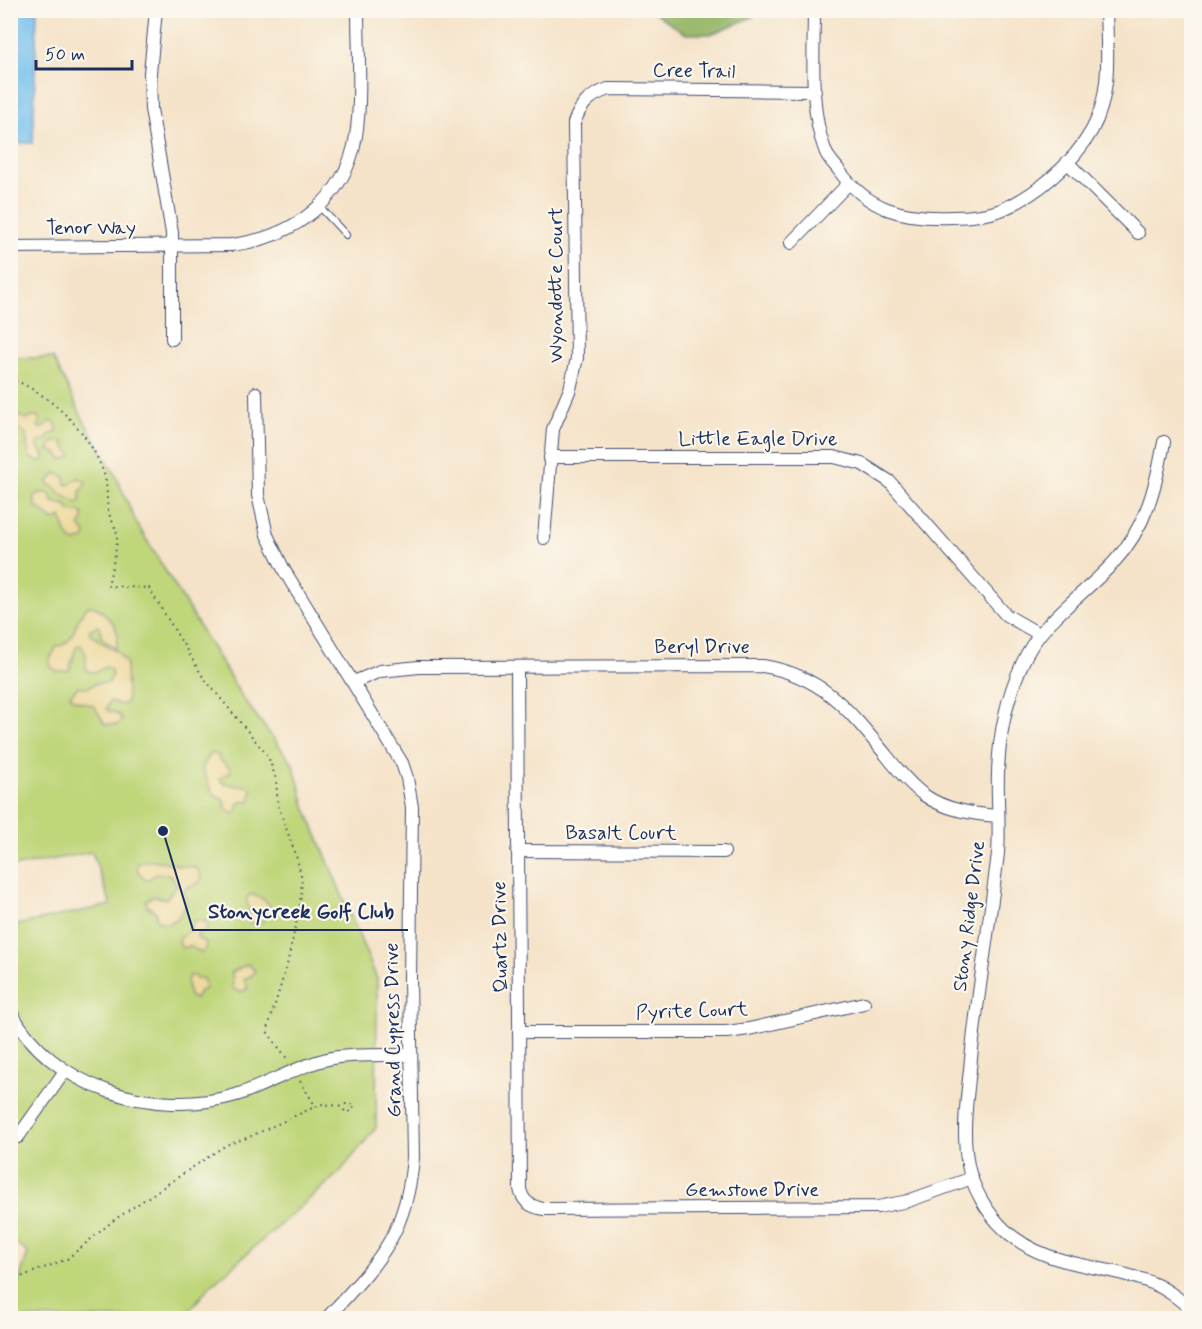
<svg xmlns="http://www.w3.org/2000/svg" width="1202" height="1329" font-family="Mynerve,sans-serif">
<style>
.green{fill:#bfd67a;stroke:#6d826c;stroke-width:1.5}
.forest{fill:#97b76a;stroke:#597364;stroke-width:1.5}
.sand{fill:#eeda9e;stroke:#84847e;stroke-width:1.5}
.water{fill:#73bfed;stroke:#4777a6;stroke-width:1.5}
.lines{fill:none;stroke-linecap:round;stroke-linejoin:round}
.service-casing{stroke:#3c4a6e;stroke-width:8}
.minor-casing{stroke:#3c4a6e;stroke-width:14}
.path{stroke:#3c4a6e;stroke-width:2;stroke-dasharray:1.5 4.5;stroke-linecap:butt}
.service{stroke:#fff;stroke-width:6}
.minor{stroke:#fff;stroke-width:12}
.labels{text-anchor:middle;stroke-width:4.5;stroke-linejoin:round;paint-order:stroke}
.street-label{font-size:20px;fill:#1b2f5e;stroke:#fbf7ec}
.leader{fill:none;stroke:#1b2f5e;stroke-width:2}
.callout-dot{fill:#1b2f5e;stroke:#fbf7ec;stroke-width:2}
.callout-label{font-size:21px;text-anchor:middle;font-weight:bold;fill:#1b2f5e;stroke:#fbf7ec;stroke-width:4.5;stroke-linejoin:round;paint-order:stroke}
</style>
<rect width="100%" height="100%" fill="#fbf7ec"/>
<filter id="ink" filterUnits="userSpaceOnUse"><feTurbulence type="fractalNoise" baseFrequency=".0167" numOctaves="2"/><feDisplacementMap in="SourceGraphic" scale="12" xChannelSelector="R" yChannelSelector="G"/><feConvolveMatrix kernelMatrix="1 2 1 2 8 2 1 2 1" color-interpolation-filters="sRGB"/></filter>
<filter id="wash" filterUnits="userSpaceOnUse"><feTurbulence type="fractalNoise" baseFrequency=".008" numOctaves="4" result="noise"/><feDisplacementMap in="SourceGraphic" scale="24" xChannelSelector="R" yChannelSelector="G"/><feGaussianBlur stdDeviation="1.35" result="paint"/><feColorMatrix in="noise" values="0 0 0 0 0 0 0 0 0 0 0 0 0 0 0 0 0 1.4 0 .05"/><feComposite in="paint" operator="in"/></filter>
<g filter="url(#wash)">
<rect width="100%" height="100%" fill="#f5e3c9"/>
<path class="green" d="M11 358H53L84 421 115 474 137 524 244 700 293 764 306 809 377 979 376 1128 339 1173 210 1286 183 1318H11V1292L19 1280 28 1253 11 1239V926L111 905 92 852 11 867Z"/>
<path class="forest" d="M652 11H745L753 17 711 34H686Z"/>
<g class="sand">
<path d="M18 416 27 419 37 416 41 421 38 426 39 428H43L50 421 56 423 57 429 55 433 49 435 46 440 38 442V447L44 455 43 460 40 462 29 457 26 435 16 426Z"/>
<path d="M58 441 65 443V447L71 453V457L62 460 57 453 49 451 52 443Z"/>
<path d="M56 473 65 477V484L69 485 78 478 85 481V485L80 492V502L78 503 60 494 56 488 47 483Z"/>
<path d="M43 492 50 494 53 502 66 505 70 511 83 513V520L79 526 86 533 84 539 76 542C63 537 66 528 61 517L56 520H52L43 511 36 507 34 496Z"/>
<path d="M89 606C102 606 105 618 114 623L118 635 116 649 101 637V630L98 626 89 630 91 635 117 652 126 662 127 702 122 705 110 701 106 708 108 711C115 712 120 714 122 720L117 725 105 724 94 706 75 700 70 695 79 686 87 688 97 683H109L112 674 110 669 106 667C98 670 94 675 86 670V655L82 646 79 645 76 647 69 671C59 672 52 672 49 661L57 646C78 644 73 615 89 606Z"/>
<path d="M211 753 218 755 220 760 230 768V773L223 776 220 779 223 783 237 786H248L252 790 250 801 239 802 237 811 234 814 226 808 224 800 213 794 202 768Z"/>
<path d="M152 860C161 861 169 862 177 865 189 869 195 861 201 877L199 883 185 888 184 891 186 905 177 919 167 924 157 921 156 912 147 906 146 901 153 896 166 899 177 885 170 874H156L147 880 139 873 137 868 139 862Z"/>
<path d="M251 894 263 899 270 906 263 921 252 923 248 917 250 912 246 899Z"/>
<path d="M193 921H204L207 926 206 930 197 935 198 939 206 942 205 950 201 953 190 946 182 948 179 942 180 938 189 931Z"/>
<path d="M248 964 255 971 253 975 244 979 248 988 241 992 233 989 232 972Z"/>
<path d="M189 976 192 975 197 979 203 978 206 988 200 991 195 999 189 996 187 981Z"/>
</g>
<path class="water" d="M10 11H37L33 143H11Z"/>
</g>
<g filter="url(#ink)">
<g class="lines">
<defs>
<path id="service" d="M320 207 346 235"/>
<g id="minor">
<path d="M156 10 150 73 151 109 172 233V339"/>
<path d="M814 10C814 54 809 109 825 150 827 157 833 163 838 169 867 210 903 219 952 217 969 217 985 216 1001 210 1036 195 1073 164 1092 130 1112 93 1107 51 1106 10"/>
<path d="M1067 162 1138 233"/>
<path d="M791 243 848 184"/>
<path d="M10 247 231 245C292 238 346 200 356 136 362 97 358 50 358 10"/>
<path d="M256 393 258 495 267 535 284 570 402 763 407 778 412 807 410 979 413 1157C407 1236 377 1263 327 1318"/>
<path d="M1164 442C1156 486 1146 528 1114 562 1082 597 1041 620 1022 664 1006 699 999 735 998 773 997 799 1000 826 998 853 990 921 978 990 971 1059 968 1093 961 1130 968 1165 972 1187 987 1213 1004 1229 1047 1270 1101 1262 1152 1283 1167 1289 1179 1299 1192 1310"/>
<path d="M550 457H834L862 464 889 481 1006 615 1039 634"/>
<path d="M544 538 553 429 570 389 577 358 574 123C581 104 589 96 608 89L815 91"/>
<path d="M517 667 520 1189C523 1202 530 1206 543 1209L878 1207 908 1201 972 1178"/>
<path d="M354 682 380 671 419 667 763 666C823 676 849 710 886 755 897 769 909 784 924 795 945 810 973 814 998 816"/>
<path d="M517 851 724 852"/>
<path d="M10 1010C51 1089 155 1119 236 1095 270 1084 303 1062 338 1057 362 1054 387 1055 411 1055"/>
<path d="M519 1032H727L749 1029 864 1003"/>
<path d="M18 1137 65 1071"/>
</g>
</defs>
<use href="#service" class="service-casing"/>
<use href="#minor" class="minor-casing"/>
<g class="path">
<path d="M10 378C51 395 90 431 104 474 108 486 106 498 108 510 110 519 117 528 117 536 117 552 111 570 108 586L149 588 203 677 268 756 276 779 278 805 297 859 302 879 300 905 287 965 269 1024 268 1033 288 1060"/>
<path d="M300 1081 316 1107"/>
<path d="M10 1290 23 1276 67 1259 114 1220 226 1145 247 1138 321 1104 339 1106 346 1112 352 1111 355 1106 351 1104H341"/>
</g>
<use href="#service" class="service"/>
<use href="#minor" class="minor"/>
</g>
</g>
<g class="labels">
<g class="street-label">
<text transform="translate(694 70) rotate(1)" y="7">Cree Trail</text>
<text x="91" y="234">Tenor Way</text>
<text transform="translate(555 285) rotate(-90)" y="7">Wyondotte Court</text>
<text x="758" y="445">Little Eagle Drive</text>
<text x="702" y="653">Beryl Drive</text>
<text x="621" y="839">Basalt Court</text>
<text transform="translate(968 916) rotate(-83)" y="7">Stony Ridge Drive</text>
<text transform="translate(499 937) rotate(-91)" y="7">Quartz Drive</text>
<text transform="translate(692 1010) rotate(-2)" y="7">Pyrite Court</text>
<text transform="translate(392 1030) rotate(-91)" y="7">Grand Cypress Drive</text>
<text x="752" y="1196">Gemstone Drive</text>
</g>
</g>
<path class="leader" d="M163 831L193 930H408"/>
<circle class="callout-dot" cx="163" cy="831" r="6"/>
<g class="callout-label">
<text x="301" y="918">Stonycreek Golf Club</text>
</g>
<rect width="1202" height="1329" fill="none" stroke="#fbf7ec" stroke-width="36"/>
<path d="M36 60v9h96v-9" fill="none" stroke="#1b2f5e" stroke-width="3"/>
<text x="45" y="60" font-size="18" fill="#1b2f5e" stroke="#fbf7ec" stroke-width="4.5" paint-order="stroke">50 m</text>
</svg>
